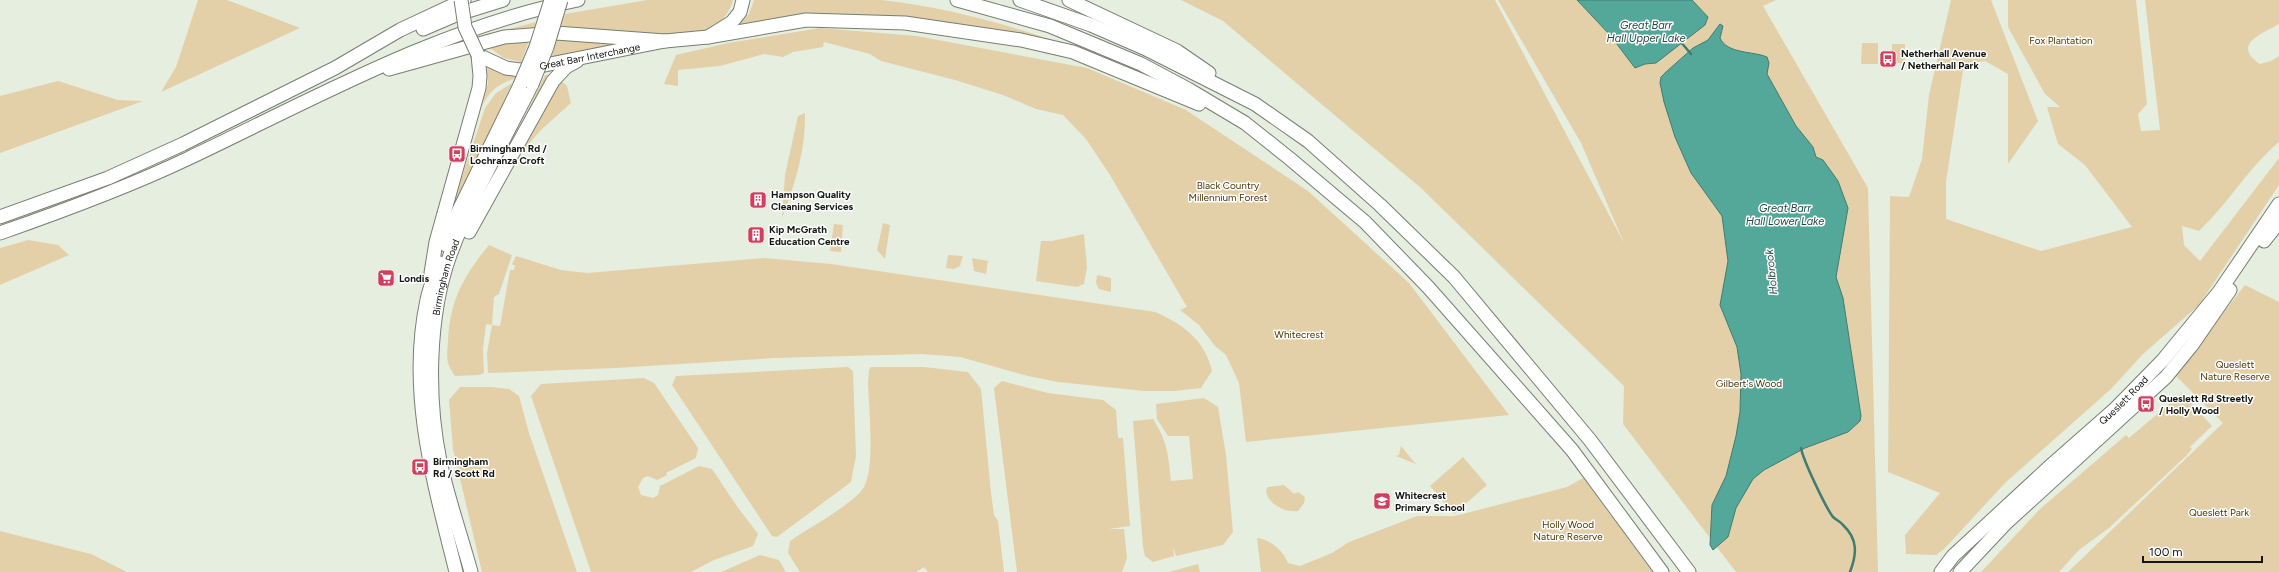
<svg xmlns="http://www.w3.org/2000/svg" width="2279" height="572" font-family="Figtree,sans-serif">
<style>
.green{fill:#e3d0a8}
.water{fill:#54a89a;stroke:#407c71}
.lines{fill:none;stroke-linecap:round;stroke-linejoin:round}
.stream{stroke:#407c71;stroke-width:2.5}
.highway-casing{stroke:#767e71;stroke-width:15}
.highway{stroke:#fff;stroke-width:13}
.highway-bridge-casing{stroke:#767e71;stroke-width:15;stroke-linecap:butt}
.highway-bridge{stroke:#fff;stroke-width:13}
.labels{text-anchor:middle;stroke-width:3;stroke-linejoin:round;paint-order:stroke}
.park-label{font-size:10px;fill:#4b3704;stroke:#fff}
.poi-label{font-size:10px;font-weight:bold;fill:#121510;stroke:#fff;text-anchor:start}
.street-label{font-size:10px;fill:#121510;stroke:#fff}
.water-label{font-size:11px;font-style:italic;fill:#224943;stroke:#fff}
</style>
<rect width="100%" height="100%" fill="#e6eee0"/>
<g class="green">
<path d="M198 0H227L300 28 161 92 176 67Z"/>
<path d="M647 0H733C730 12 722 22 711 28 686 41 592 30 561 28L565 14Z"/>
<path d="M754 0C794 0 842 0 881 0 949 7 1017 27 1081 50L934 24 736 27 749 14Z"/>
<path d="M1181 0H1495L1624 243 1581 143 1498 0H1577L1610 35 1635 68 1645 64 1656 63 1708 17 1692 0H1776L1763 6 1868 188 1878 572H1736L1623 424 1624 386 1421 188 1223 21Z"/>
<path d="M1951 0H1991L2038 121 2008 164V74L1985 61 1964 64 1946 182V219L2041 251 2132 227 2085 165 2058 144 2047 107H2060L2045 94 2008 27V0H2136L2147 104 2138 114 2141 131 2160 130 2145 0H2279V24C2262 34 2231 44 2260 64L2271 61 2279 56V142C2248 168 2228 204 2199 231L2182 226 2184 245 2200 261 2279 158V185L2199 305 2143 354 2111 389 2006 482 1944 549 1936 555 1906 554 1905 535 1940 493 1888 472 1890 196 1909 197 1922 159 1929 95Z"/>
<path d="M536 22 534 29 494 33Z"/>
<path d="M820 28 917 36 1087 68 1186 110 1308 191 1409 283 1509 415 1246 442 1239 383 1226 355 1215 346 1199 325 1180 310 1187 307 1110 175 1086 139 1063 115 1036 109 1003 95 955 80 881 61 870 54 824 42 823 47 793 52 783 57 764 54 720 66 678 70V86L664 84 676 55 728 43Z"/>
<path d="M559 35 651 42 550 60Z"/>
<path d="M530 38 521 62 504 58 487 46Z"/>
<path d="M1862 43H1878V64H1861Z"/>
<rect x="1892" y="44" width="13" height="19"/>
<path d="M487 65 516 76 514 79C499 83 488 92 482 107L488 83Z"/>
<path d="M545 75H552L487 194Z"/>
<path d="M559 79 567 86 571 103 542 129 517 157Z"/>
<path d="M58 81 118 100 143 101 0 153V96Z"/>
<path d="M512 83 447 225H446L485 108 496 93Z"/>
<path d="M805 113C806 149 795 184 782 218L785 175 798 116Z"/>
<path d="M883 223 890 225 885 259 877 250Z"/>
<path d="M834 224 843 225 841 252 830 251Z"/>
<path d="M1084 234 1087 267 1084 284 1077 287 1036 281 1041 241H1052Z"/>
<path d="M28 240 58 245 69 255 0 285V248Z"/>
<path d="M489 245 512 255 499 294 494 297 492 325 500 326 510 270H514L515 266 512 264 516 256 561 270 587 273 764 258 831 264 1155 312C1183 324 1205 340 1212 371L1201 388 1174 391H1144L1058 382 1028 376 960 357 922 354 774 358 616 368 488 373 487 353 492 325 486 324 483 349 484 373 479 375 455 376C445 362 447 357 448 341 450 300 463 277 489 245Z"/>
<path d="M948 255 963 256 960 266 954 269 946 268Z"/>
<path d="M972 258 988 261 986 274 974 271Z"/>
<path d="M1097 275 1111 278V292L1099 289 1096 283Z"/>
<path d="M2245 285 2279 302V572H2068L2223 423 2175 375Z"/>
<path d="M848 367 853 371 856 456 851 482 777 537 772 536 672 385 676 376Z"/>
<path d="M871 367H924L968 372 981 389 991 493 994 515 998 521 1004 572H928L924 567 916 572H800L788 553 790 541C807 529 855 503 864 487 875 468 869 407 868 384L869 370Z"/>
<path d="M644 378 654 383 698 448 696 458 666 473 667 475 657 480 648 476 643 478 638 487 641 495 653 498 658 495 660 486 699 466 712 469 736 505 758 534 753 546 714 560 691 572H591L531 396 541 384Z"/>
<path d="M1002 381 1048 393 1103 400 1116 410 1118 438H1123L1130 526 1109 529H1124L1127 558 1122 572H1017L994 388Z"/>
<path d="M460 387H492L509 389 519 396 529 433 577 572H482L453 449 449 400Z"/>
<path d="M2182 393 2212 426 2190 447 2192 449 2186 456 2109 528 2079 550 2059 572H1981L2040 509 2126 435 2129 438Z"/>
<path d="M1204 398 1218 407 1226 455 1233 532 1223 545 1176 556 1173 547 1174 556 1153 562 1145 556 1143 547 1133 421 1153 419C1168 443 1168 454 1171 481L1193 479 1189 436H1168L1157 419 1156 404Z"/>
<path d="M1401 446 1415 463 1416 464 1396 456 1399 455Z"/>
<path d="M1463 457 1487 485 1454 514 1430 486Z"/>
<path d="M1583 478 1653 572H1261L1257 538C1271 540 1283 550 1288 563L1300 566 1332 553 1349 542 1417 516H1455L1567 487Z"/>
<path d="M1284 485 1294 494 1298 492 1305 497 1304 503 1298 511C1285 513 1267 504 1266 490L1268 487Z"/>
<path d="M0 531 91 554 127 572H0Z"/>
<path d="M760 555 779 560 786 572H721Z"/>
<path d="M1198 564 1200 572H1169Z"/>
</g>
<g class="water">
<path d="M1577 0H1692L1708 17 1705 25 1656 63 1645 64 1635 68 1610 35Z"/>
<path d="M1720 24 1723 26 1720 38C1727 54 1753 51 1767 57L1769 63 1767 74 1796 126 1813 147 1816 157 1823 160 1838 181 1848 208 1836 277 1843 298 1861 416 1860 421 1848 432 1805 448 1764 470 1753 479 1736 508 1728 537 1713 550 1710 545 1712 505 1726 476 1736 436 1740 412 1741 374 1737 347 1720 305 1728 261 1722 216 1691 173 1675 137 1664 102 1660 83 1661 77 1666 72 1693 48 1708 40Z"/>
</g>
<g class="lines">
<g class="stream">
<path d="M1680 41 1691 54"/>
<path d="M1801 448C1803 460 1826 508 1833 517 1836 520 1841 522 1843 525 1858 539 1857 554 1850 572"/>
</g>
<defs>
<g id="highway">
<path d="M957 0 1050 26 1141 64 1188 89 1245 123 1289 158 1365 222 1428 287 1572 450 1662 572"/>
<path d="M1020 0 1091 25 1144 48 1255 104 1308 141 1380 205 1454 277 1590 440 1689 572"/>
<path d="M1069 0 1177 51 1209 73"/>
<path d="M423 29 458 14 503 0"/>
<path d="M708 37 806 20 905 23 1021 40 1073 52 1199 104"/>
<path id="s1" d="M478 55 506 68 520 70 665 41 708 37 732 22 740 12 743 0"/>
<path d="M389 69 504 37 556 33 665 41"/>
<path d="M0 217 108 178 183 144 335 68 400 30 464 0"/>
<path d="M469 232 553 81 566 67 577 61"/>
<path d="M0 233C63 211 126 188 187 159 314 99 439 28 578 0"/>
<path d="M2264 241 2279 222"/>
<path d="M446 245 457 214 520 85"/>
<path d="M440 263C435 275 429 288 427 300 407 392 434 483 456 572"/>
<path d="M431 273 436 242 479 88 480 76 478 55"/>
<path id="s2" d="M471 572C461 535 448 499 440 461 427 398 428 316 450 255 472 196 504 140 532 84"/>
<path id="s3" d="M1941 572 1953 556 2047 469 2114 410 2163 360 2219 292 2279 204"/>
<path d="M1960 572 2005 524 2166 377 2192 345 2230 290"/>
</g>
</defs>
<use href="#highway" class="highway-casing"/>
<use href="#highway" class="highway"/>
<defs>
<g id="highway-bridge">
<path d="M461 0 465 27 478 55"/>
<path d="M532 84 547 47 561 0"/>
<path d="M520 85 536 47 551 0"/>
</g>
</defs>
<use href="#highway-bridge" class="highway-bridge-casing"/>
<use href="#highway-bridge" class="highway-bridge"/>
</g>
<defs>
<symbol id="bus-square" viewBox="-11 -11 22 22"><rect x="-9" y="-9" width="18" height="18" rx="4" fill="#cf405f" stroke="#fff"/><path d="M-5-6H5V4H4V6H2V4H-2V6H-4V4H-5ZM-3.5-4V0h7V-4ZM-3.5 1.2v1.5H-2V1.2ZM2 1.2v1.5H3.5V1.2Z" fill="#fff"/></symbol>
<symbol id="building-square" viewBox="-11 -11 22 22"><rect x="-9" y="-9" width="18" height="18" rx="4" fill="#cf405f" stroke="#fff"/><path d="M-4-6H4V6H1V3H-1V6H-4ZM-2.5-4.3h1.7v1.8h-1.7ZM.8-4.3h1.7v1.8H.8ZM-2.5-1h1.7V.8h-1.7ZM.8-1h1.7V.8H.8Z" fill="#fff"/></symbol>
<symbol id="supermarket-square" viewBox="-11 -11 22 22"><rect x="-9" y="-9" width="18" height="18" rx="4" fill="#cf405f" stroke="#fff"/><path d="M-6-5.5h2.5l.6 2H6L4.5 2H-2.5L-4.4-4H-6ZM-1.5 3.2a1.3 1.3 0 1 0 .1 0ZM3 3.2a1.3 1.3 0 1 0 .1 0Z" fill="#fff"/></symbol>
<symbol id="school-square" viewBox="-11 -11 22 22"><rect x="-9" y="-9" width="18" height="18" rx="4" fill="#cf405f" stroke="#fff"/><path d="M0-5L7-2L0 1L-7-2ZM-4 1L0 2.5L4 1V4Q0 6-4 4Z" fill="#fff"/></symbol>
</defs>
<g fill-rule="evenodd">
<use href="#bus-square" x="1878" y="49" width="20" height="20"/>
<use href="#bus-square" x="447" y="144" width="20" height="20"/>
<use href="#building-square" x="748" y="190" width="20" height="20"/>
<use href="#building-square" x="746" y="225" width="20" height="20"/>
<use href="#supermarket-square" x="376" y="268" width="20" height="20"/>
<use href="#bus-square" x="2136" y="394" width="20" height="20"/>
<use href="#bus-square" x="410" y="457" width="20" height="20"/>
<use href="#school-square" x="1372" y="491" width="20" height="20"/>
</g>
<g class="labels">
<g class="park-label">
<text x="2061" y="44">Fox Plantation</text>
<text x="1228" y="189">Black Country<tspan x="1228" dy="12">Millennium Forest</tspan></text>
<text x="1299" y="338">Whitecrest</text>
<text x="2235" y="368">Queslett<tspan x="2235" dy="12">Nature Reserve</tspan></text>
<text x="1749" y="387">Gilbert's Wood</text>
<text x="2219" y="516">Queslett Park</text>
<text x="1568" y="528">Holly Wood<tspan x="1568" dy="12">Nature Reserve</tspan></text>
</g>
<g class="poi-label">
<text x="1901" y="57">Netherhall Avenue<tspan x="1901" dy="12">/ Netherhall Park</tspan></text>
<text x="470" y="152">Birmingham Rd /<tspan x="470" dy="12">Lochranza Croft</tspan></text>
<text x="771" y="198">Hampson Quality<tspan x="771" dy="12">Cleaning Services</tspan></text>
<text x="769" y="233">Kip McGrath<tspan x="769" dy="12">Education Centre</tspan></text>
<text x="399" y="282">Londis</text>
<text x="2159" y="402">Queslett Rd Streetly<tspan x="2159" dy="12">/ Holly Wood</tspan></text>
<text x="433" y="465">Birmingham<tspan x="433" dy="12">Rd / Scott Rd</tspan></text>
<text x="1395" y="499">Whitecrest<tspan x="1395" dy="12">Primary School</tspan></text>
</g>
<g class="street-label">
<text dy="4" stroke="none"><textPath href="#s1" startOffset="116">Great Barr Interchange</textPath></text>
<text dy="4" stroke="none"><textPath href="#s2" startOffset="301">Birmingham Road</textPath></text>
<text dy="4" stroke="none"><textPath href="#s3" startOffset="251">Queslett Road</textPath></text>
</g>
<g class="water-label">
<text x="1646" y="29">Great Barr<tspan x="1646" dy="13">Hall Upper Lake</tspan></text>
<text x="1785" y="212">Great Barr<tspan x="1785" dy="13">Hall Lower Lake</tspan></text>
<text transform="translate(1771 272) rotate(-96)" y="4">Holbrook</text>
</g>
</g>
<path d="M2143 556v6h119v-6" fill="none" stroke="#121510" stroke-width="2"/>
<text x="2149" y="556" font-size="12" fill="#121510" stroke="#ffffff" stroke-width="3" paint-order="stroke">100 m</text>
</svg>
